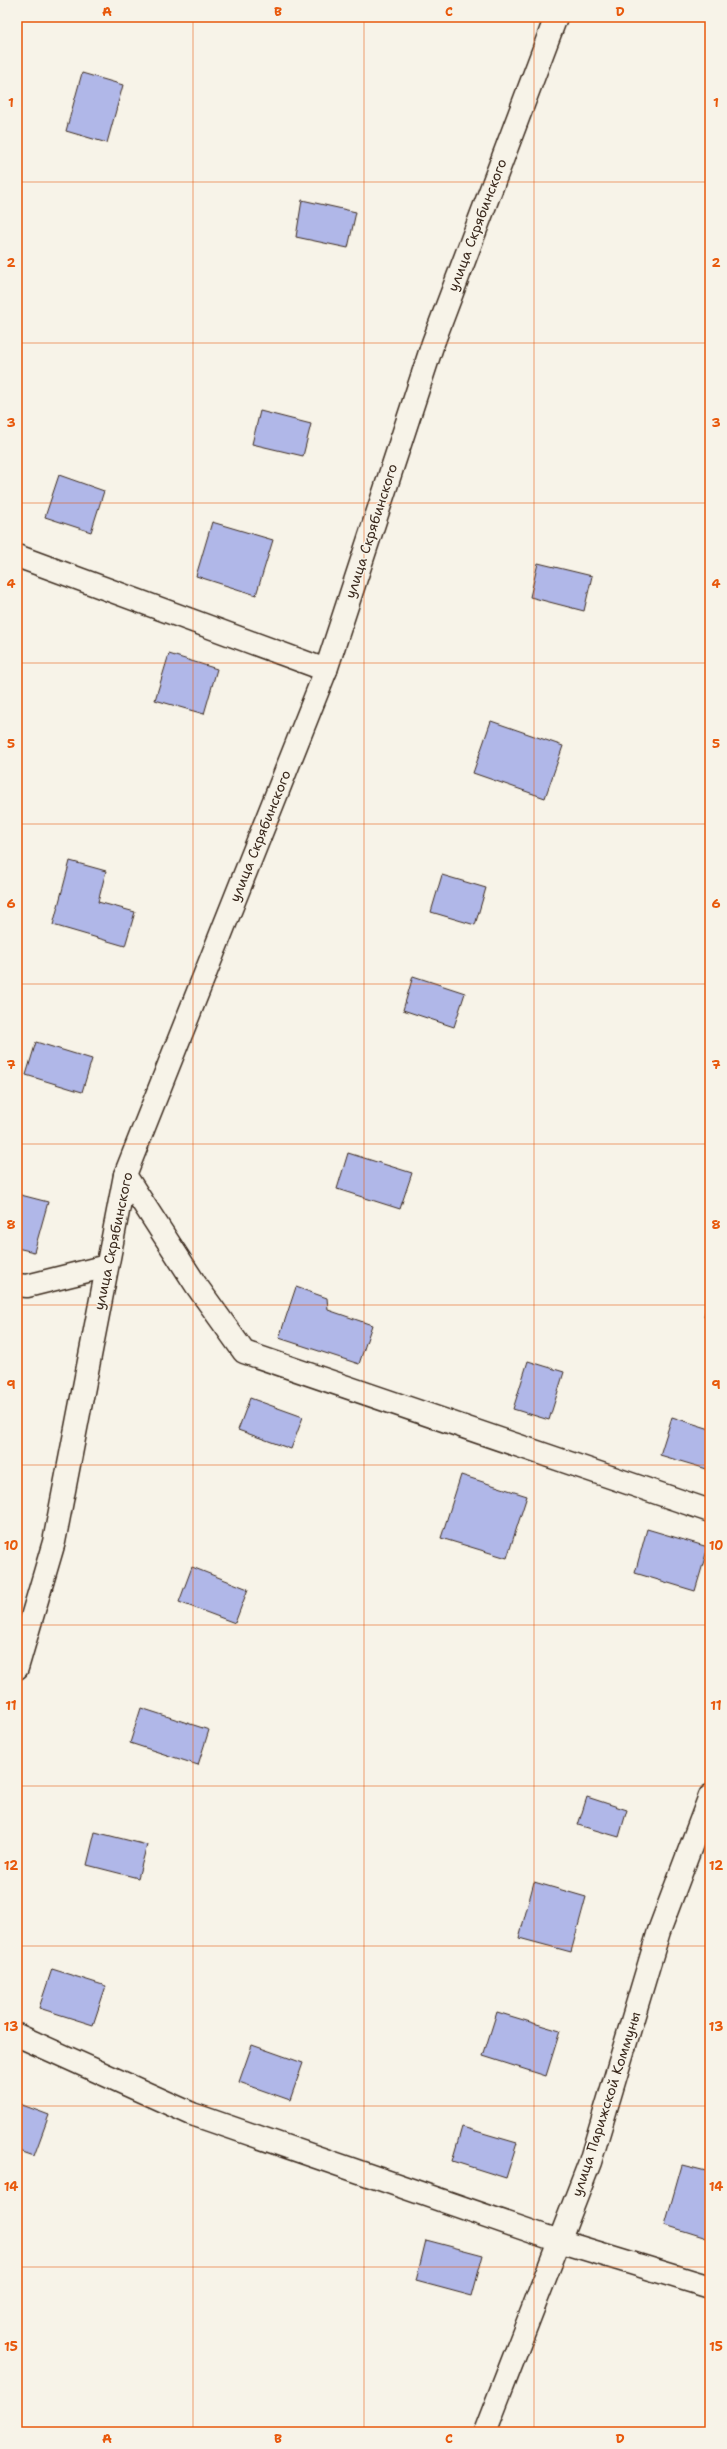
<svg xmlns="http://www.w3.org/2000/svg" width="727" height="2449" font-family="'Shantell Sans',sans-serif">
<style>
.building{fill:#b0b7e8;stroke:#3b2a1e}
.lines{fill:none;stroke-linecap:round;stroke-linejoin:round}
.minor-casing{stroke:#3b2a1e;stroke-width:25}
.minor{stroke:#f7f3e8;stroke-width:22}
.grid{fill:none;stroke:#e8590c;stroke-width:1;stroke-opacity:0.55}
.labels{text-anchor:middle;stroke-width:3;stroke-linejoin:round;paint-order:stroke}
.street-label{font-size:14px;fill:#3b2a1e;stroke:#f7f3e8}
.neatline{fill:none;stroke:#e8590c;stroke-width:1.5}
.grid-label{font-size:13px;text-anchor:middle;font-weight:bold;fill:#e8590c}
</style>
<rect width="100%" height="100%" fill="#f7f3e8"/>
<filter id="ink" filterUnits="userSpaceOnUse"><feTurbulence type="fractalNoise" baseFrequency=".025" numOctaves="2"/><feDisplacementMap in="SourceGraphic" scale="8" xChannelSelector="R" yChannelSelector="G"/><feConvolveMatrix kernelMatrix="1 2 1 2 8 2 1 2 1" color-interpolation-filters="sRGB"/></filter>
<g filter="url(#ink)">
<g class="building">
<path d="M82 73 123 85 107 143 66 131Z"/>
<path d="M302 200 356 212 348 248 296 237Z"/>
<path d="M260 411 311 424 303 456 252 444Z"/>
<path d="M59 475 104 491 91 532 45 517Z"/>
<path d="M212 522 273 540 256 595 196 576Z"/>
<path d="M538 563 592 576 584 611 530 597Z"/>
<path d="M169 654 217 669 204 714 155 700Z"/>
<path d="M491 721 563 746 545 798 473 773Z"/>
<path d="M70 861 106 871 98 902 135 912 125 946 53 925Z"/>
<path d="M442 875 486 888 475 925 431 912Z"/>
<path d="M413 976 465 993 454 1027 403 1010Z"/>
<path d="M36 1042 92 1059 82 1092 26 1075Z"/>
<path d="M348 1153 412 1173 400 1209 337 1189Z"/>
<path d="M17 1194 48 1202 34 1252 17 1248Z"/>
<path d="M296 1287 327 1298 328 1310 372 1325 359 1364 279 1338Z"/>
<path d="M710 1296V1317L704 1316Z"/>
<path d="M528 1361 564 1372 549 1420 513 1409Z"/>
<path d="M250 1398 303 1417 291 1449 238 1430Z"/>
<path d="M672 1417 710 1429V1470L660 1455Z"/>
<path d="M461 1475 527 1496 507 1558 441 1538Z"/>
<path d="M647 1529 708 1547 695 1591 635 1573Z"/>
<path d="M192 1567 248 1589 235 1623 179 1602Z"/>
<path d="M141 1708 209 1730 198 1765 130 1743Z"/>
<path d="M587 1797 627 1810 619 1837 578 1825Z"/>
<path d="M95 1832 147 1845 138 1878 87 1865Z"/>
<path d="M534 1882 586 1897 571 1952 519 1938Z"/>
<path d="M52 1969 106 1986 93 2025 39 2008Z"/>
<path d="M497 2012 560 2031 546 2076 483 2056Z"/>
<path d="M252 2045 303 2063 290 2100 239 2082Z"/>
<path d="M17 2103 49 2115 34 2156 17 2150Z"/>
<path d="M462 2127 517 2143 506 2178 452 2161Z"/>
<path d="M682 2165 710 2172V2239L665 2225Z"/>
<path d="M426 2240 483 2255 472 2296 416 2281Z"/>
</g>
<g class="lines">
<defs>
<g id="minor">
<path d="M17 556 326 670"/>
<path d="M125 1175 196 1285 244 1352 710 1511"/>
<path d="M17 1285 27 1286 107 1266"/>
<path d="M17 1668 54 1542 125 1175 326 670 433 343 556 17"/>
<path d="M17 2035 192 2114 559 2241 710 2287"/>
<path d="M485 2432 590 2162 659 1931 710 1796"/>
</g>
</defs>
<use href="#minor" class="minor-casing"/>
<use href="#minor" class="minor"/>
</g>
</g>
<path class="grid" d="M193 17V2432M364 17V2432M534 17V2432M17 182H710M17 343H710M17 503H710M17 663H710M17 824H710M17 984H710M17 1144H710M17 1305H710M17 1465H710M17 1625H710M17 1786H710M17 1946H710M17 2106H710M17 2267H710"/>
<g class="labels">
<g class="street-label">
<text transform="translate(477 225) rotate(-69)" y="5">улица Скрябинского</text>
<text transform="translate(371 531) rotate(-72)" y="5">улица Скрябинского</text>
<text transform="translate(260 836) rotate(-68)" y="5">улица Скрябинского</text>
<text transform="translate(113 1241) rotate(-78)" y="5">улица Скрябинского</text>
<text transform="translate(606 2104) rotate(-72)" y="5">улица Парижской Коммуны</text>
</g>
</g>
<rect width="727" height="2449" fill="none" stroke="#f7f3e8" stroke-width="44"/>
<rect x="22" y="22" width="683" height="2405" class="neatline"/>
<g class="grid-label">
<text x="107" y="16">A</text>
<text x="278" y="16">B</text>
<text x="449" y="16">C</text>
<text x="620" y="16">D</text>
<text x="11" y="107">1</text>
<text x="716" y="107">1</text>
<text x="11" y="267">2</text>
<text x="716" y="267">2</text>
<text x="11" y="427">3</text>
<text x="716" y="427">3</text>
<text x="11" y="588">4</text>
<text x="716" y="588">4</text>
<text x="11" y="748">5</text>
<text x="716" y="748">5</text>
<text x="11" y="908">6</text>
<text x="716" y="908">6</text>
<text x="11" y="1069">7</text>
<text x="716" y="1069">7</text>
<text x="11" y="1229">8</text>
<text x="716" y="1229">8</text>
<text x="11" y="1389">9</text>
<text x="716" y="1389">9</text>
<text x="11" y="1550">10</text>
<text x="716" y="1550">10</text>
<text x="11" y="1710">11</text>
<text x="716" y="1710">11</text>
<text x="11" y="1870">12</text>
<text x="716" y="1870">12</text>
<text x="11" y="2031">13</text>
<text x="716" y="2031">13</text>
<text x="11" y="2191">14</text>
<text x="716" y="2191">14</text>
<text x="11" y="2351">15</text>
<text x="716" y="2351">15</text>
<text x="107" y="2443">A</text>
<text x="278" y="2443">B</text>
<text x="449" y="2443">C</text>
<text x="620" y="2443">D</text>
</g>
</svg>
